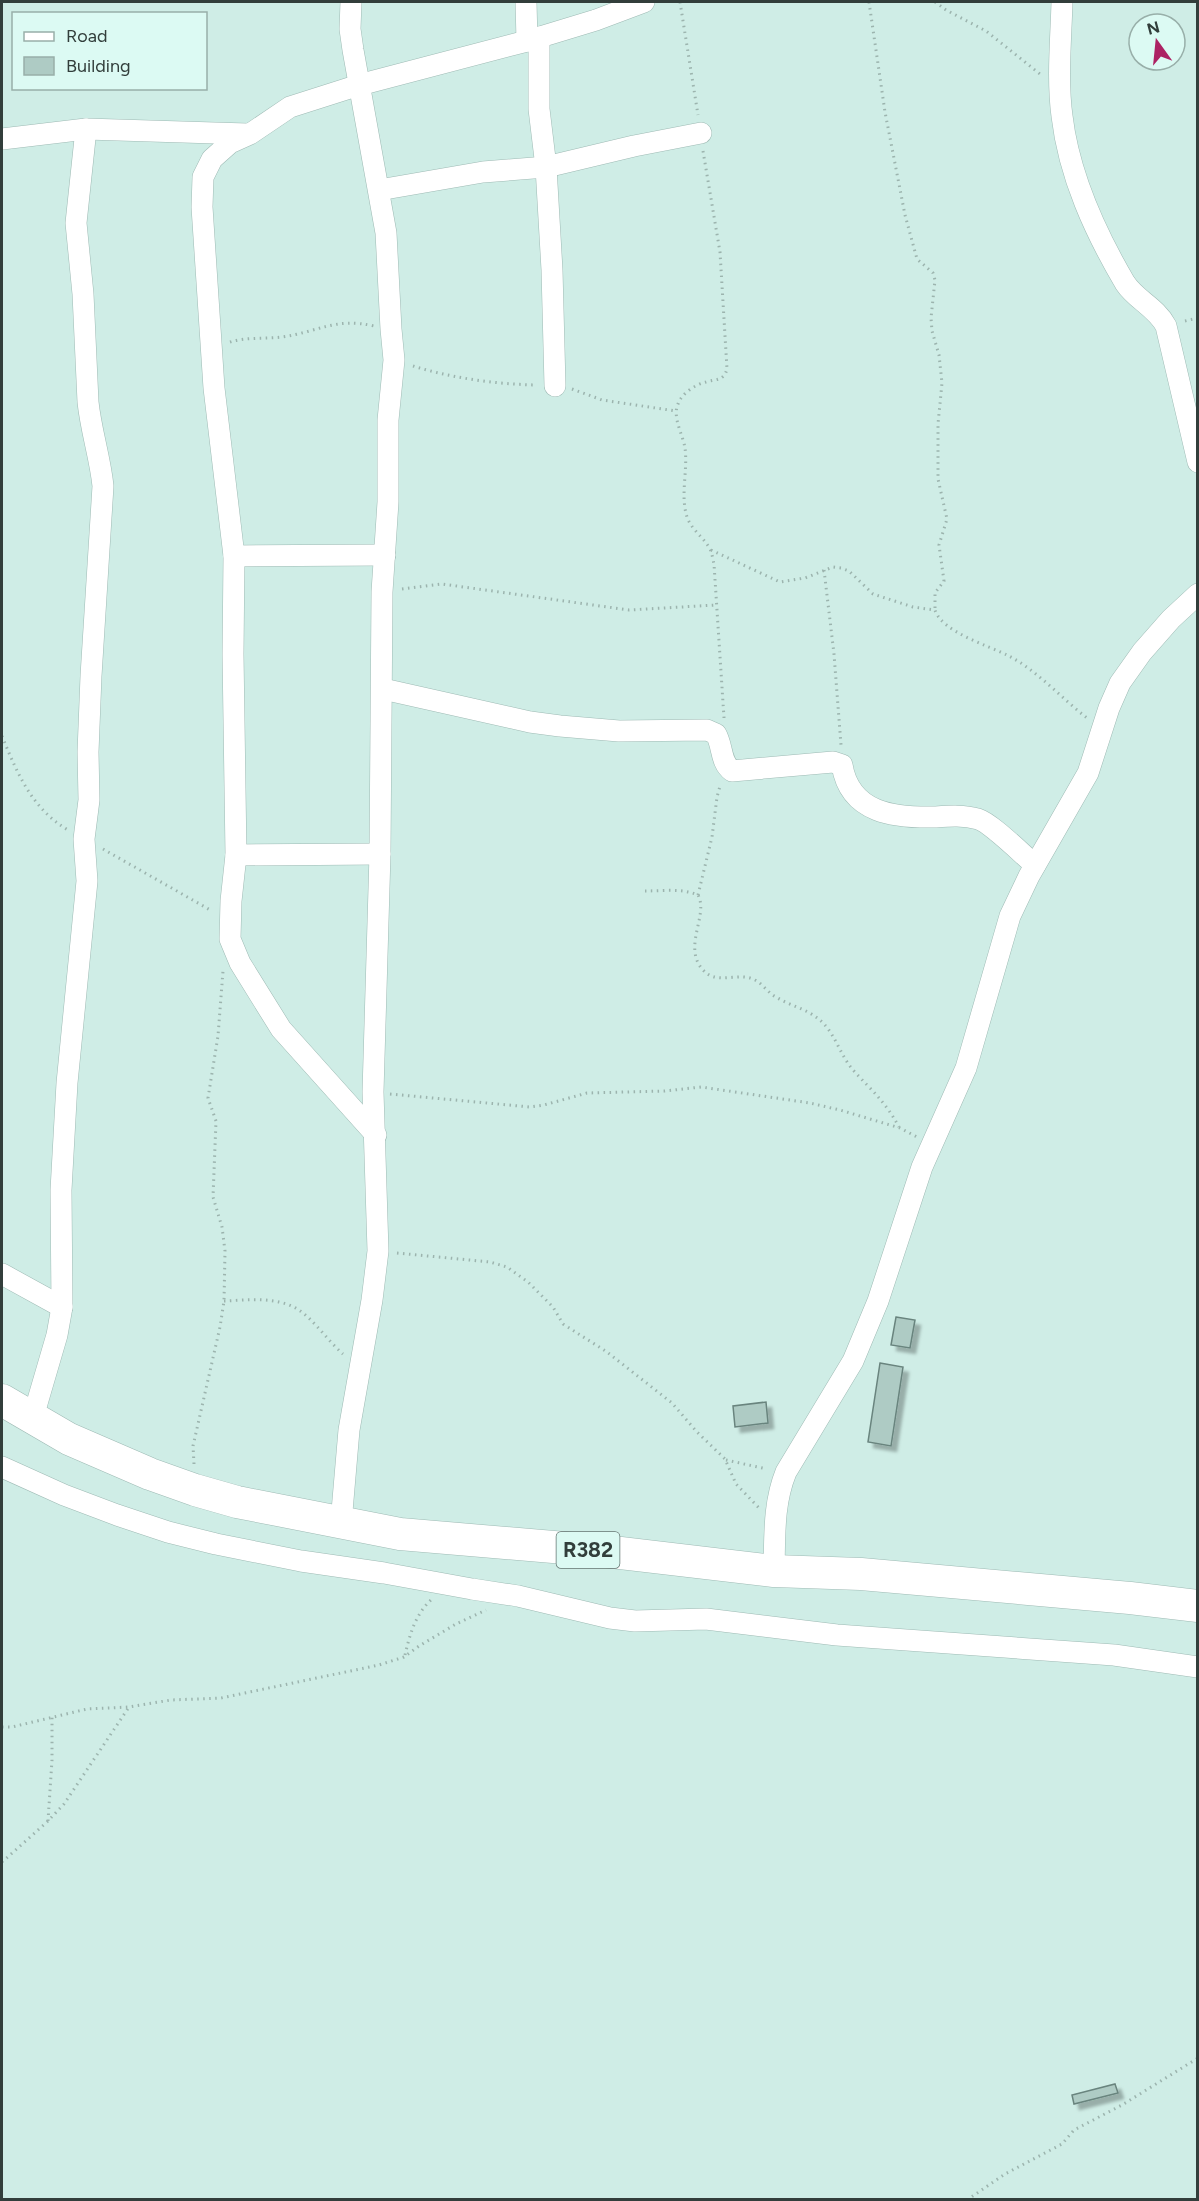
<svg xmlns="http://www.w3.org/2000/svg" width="1199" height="2201" font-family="Figtree,sans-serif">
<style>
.building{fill:#aecbc4;stroke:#69847e;stroke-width:1.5;filter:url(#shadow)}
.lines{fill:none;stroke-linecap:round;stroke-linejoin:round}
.street-casing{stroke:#9ebab4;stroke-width:22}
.primary-casing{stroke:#9ebab4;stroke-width:33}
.path{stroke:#9cb4ae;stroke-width:3;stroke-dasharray:1.5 4.5;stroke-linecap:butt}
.street{stroke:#fff;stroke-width:21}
.primary{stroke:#fff;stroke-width:32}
.labels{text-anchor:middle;stroke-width:4.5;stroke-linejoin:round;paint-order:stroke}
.shield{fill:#dcfaf3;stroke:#657672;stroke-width:1.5}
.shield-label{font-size:21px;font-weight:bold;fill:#323e3b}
</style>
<defs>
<filter id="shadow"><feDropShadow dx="5.5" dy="5.5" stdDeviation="1.5" flood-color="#0004"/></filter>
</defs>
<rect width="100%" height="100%" fill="#cfede6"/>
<g class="building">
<path d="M896 1317 915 1320 910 1348 891 1345Z"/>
<path d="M880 1363 903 1367 891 1446 868 1442Z"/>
<path d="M766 1402 768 1423 735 1427 733 1406Z"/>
<path d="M1115 2084 1118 2093 1074 2104 1072 2095Z"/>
</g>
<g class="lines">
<defs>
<g id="street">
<path d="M526 2 527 41"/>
<path d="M1062 2C1061 39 1057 79 1062 116 1069 176 1095 232 1125 283 1136 300 1156 307 1166 326L1198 462"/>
<path d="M539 37V109L546 167 552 270 555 386"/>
<path d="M2 139 86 129 247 134"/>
<path d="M379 190 483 172 546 167 634 146 701 133"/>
<path d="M234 556 385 555"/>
<path d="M383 689 530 722 560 726 619 731 707 730 716 734C723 746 720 762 732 771L833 762 842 765C850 814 895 818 936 817 950 816 964 815 978 819 991 823 1022 854 1035 865"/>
<path d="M236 855 380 854"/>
<path d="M376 1135 281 1029 240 963 230 939 231 901 236 855 233 654 234 556 214 388 202 207 203 177 212 159 230 143 250 134 290 107 359 85 527 41 596 20 644 2"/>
<path d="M2 1274 62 1307"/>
<path d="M33 1417 57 1335 62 1307 61 1190 67 1083 87 881 84 839 89 800 88 752 91 676 103 486C100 457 91 431 88 402L83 294 76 223 86 129"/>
<path d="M2 1467 64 1495 117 1515 168 1532 216 1544 301 1561 384 1573 472 1589 518 1596 610 1618 635 1621 706 1619 837 1635 1114 1655 1198 1667"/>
<path d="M341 1523 349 1430 372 1300 378 1251 373 1092 380 854 382 592 388 502V420L394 360 391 329 386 233 353 50 350 29 351 2"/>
<path d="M774 1571C775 1537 773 1504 786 1472L853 1361 878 1301 922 1167 966 1068 1010 916 1029 876 1088 773 1109 708 1120 683 1142 652 1171 619 1198 594"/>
</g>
<path id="primary" d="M2 1400 69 1439 150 1474 195 1490 237 1502 400 1534 612 1552 774 1571 861 1574 1130 1598 1198 1606"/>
</defs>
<use href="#street" class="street-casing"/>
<use href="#primary" class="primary-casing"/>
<g class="path">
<path d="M680 2 698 115"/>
<path d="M869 2 885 112 905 215 917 259 933 273 935 280 931 318 932 331 939 355 942 383 938 424V479L947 519 939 545 944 581 935 593V610"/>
<path d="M935 2 946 10 986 31 1040 74"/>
<path d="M703 151 720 252 727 369C724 381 716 379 706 382 696 384 681 394 678 404 672 417 683 435 685 448 688 471 680 495 687 517 692 531 705 538 711 551 712 554 713 560 714 564L724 718"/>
<path d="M1185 321 1198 318"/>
<path d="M230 342C246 337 265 339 282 337 318 332 335 317 374 326"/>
<path d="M413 366C452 378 494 384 536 385"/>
<path d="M572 389 602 400 676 411"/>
<path d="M711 550 780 582 805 578 833 567 841 568 849 571 873 594 913 607 935 610C942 632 987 645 1007 655 1037 670 1061 698 1087 718"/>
<path d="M824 570 834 654 841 745"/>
<path d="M402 589 442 584 629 610 716 605"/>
<path d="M2 736C17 773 32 809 68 830"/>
<path d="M103 849 212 911"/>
<path d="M645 891C662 891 682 888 698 895 709 915 682 947 703 970 717 986 739 971 755 980 763 984 768 993 776 997 792 1007 810 1009 824 1024 836 1037 841 1056 853 1070 872 1091 885 1101 899 1127"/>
<path d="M698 895 712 837 717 797 720 786"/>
<path d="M390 1094 530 1107 544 1105 587 1093 665 1091 701 1087 810 1103 840 1110 900 1128 917 1137"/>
<path d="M397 1253 490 1262 507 1267 528 1282 553 1307 563 1324 607 1352 672 1403 697 1432 725 1459 736 1484 759 1508"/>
<path d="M224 1301C248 1300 277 1296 299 1310 314 1320 328 1341 343 1354"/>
<path d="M726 1460 767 1469"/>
<path d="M194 1464 193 1446 220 1327 224 1301 225 1251 222 1227 213 1197 216 1121 208 1098 218 1036 223 971"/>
<path d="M405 1655C410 1634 415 1615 431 1600"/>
<path d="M2 1727H12L87 1709 129 1707 171 1700 221 1698 379 1665 404 1657 419 1646 456 1624 486 1610"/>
<path d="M48 1821 52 1760V1716"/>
<path d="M2 1862 47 1822 64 1804 129 1707"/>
<path d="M967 2200 1005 2174 1062 2144 1074 2130 1122 2105 1198 2058"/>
</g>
<use href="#street" class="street"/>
<use href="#primary" class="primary"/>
</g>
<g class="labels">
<rect class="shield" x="556.5" y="1532" width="63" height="36" rx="4.5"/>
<g class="shield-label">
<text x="588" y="1557">R382</text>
</g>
</g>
<rect width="1199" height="2201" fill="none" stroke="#323e3b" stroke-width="6"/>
<rect x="12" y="12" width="195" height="78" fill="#dcfaf3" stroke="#98afa9" stroke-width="1.5"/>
<rect x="24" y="32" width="30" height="9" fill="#ffffff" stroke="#98afa9" stroke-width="1.5"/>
<text x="66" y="42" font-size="18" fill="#323e3b">Road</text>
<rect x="24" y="57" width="30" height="18" fill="#aecbc4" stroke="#98afa9" stroke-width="1.5"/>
<text x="66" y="72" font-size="18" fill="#323e3b">Building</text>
<g transform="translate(1157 42) rotate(345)"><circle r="28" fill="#dcfaf3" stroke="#98afa9" stroke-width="1.5"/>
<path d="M0-4.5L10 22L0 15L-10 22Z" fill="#ac2263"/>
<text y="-9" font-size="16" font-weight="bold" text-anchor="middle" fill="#323e3b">N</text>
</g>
</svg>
